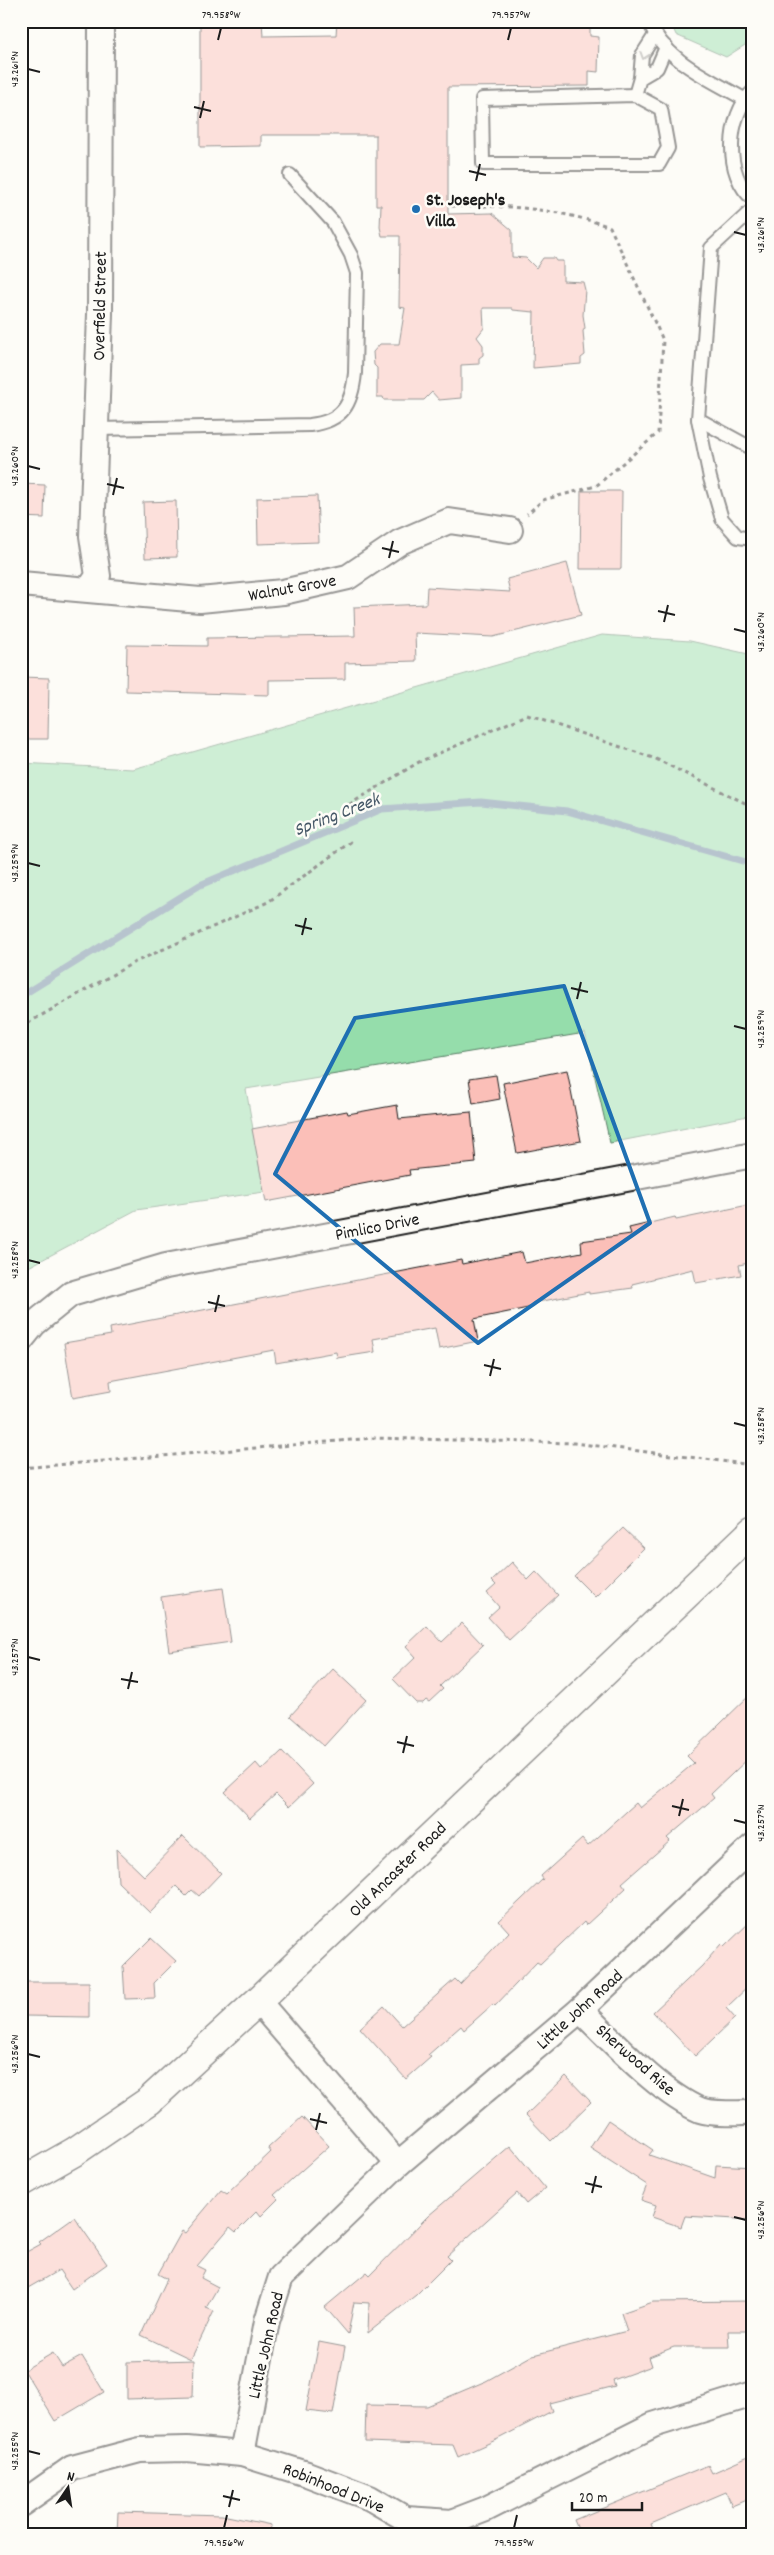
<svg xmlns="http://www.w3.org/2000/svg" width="774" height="2555" font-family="Dekko,sans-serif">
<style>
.green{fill:#95ddab;stroke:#587c64}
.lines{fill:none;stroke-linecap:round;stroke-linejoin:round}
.stream{stroke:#64829c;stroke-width:7}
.building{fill:#fbbfb8;stroke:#1c1c1c}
.lane-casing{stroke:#1c1c1c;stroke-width:16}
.street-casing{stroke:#1c1c1c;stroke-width:28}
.secondary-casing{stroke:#1c1c1c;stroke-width:31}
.path{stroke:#1c1c1c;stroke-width:3;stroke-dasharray:4 4;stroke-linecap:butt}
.lane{stroke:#fdfcf7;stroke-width:12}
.street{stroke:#fdfcf7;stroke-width:24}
.secondary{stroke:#fdfcf7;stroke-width:28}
.oneway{stroke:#989794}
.marked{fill:none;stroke:#1f6fb2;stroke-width:4;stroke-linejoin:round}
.ticks{fill:none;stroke:#1c1c1c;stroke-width:2}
.poi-dot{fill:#1f6fb2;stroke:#fdfcf7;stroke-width:2}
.labels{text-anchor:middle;stroke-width:5;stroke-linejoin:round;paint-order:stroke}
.poi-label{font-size:18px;font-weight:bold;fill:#1c1c1c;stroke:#fdfcf7;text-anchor:start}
.street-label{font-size:18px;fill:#1c1c1c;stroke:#fdfcf7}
.water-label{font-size:19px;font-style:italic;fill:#465867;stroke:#fdfcf7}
.neatline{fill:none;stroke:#1c1c1c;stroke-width:2}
.ticks-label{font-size:12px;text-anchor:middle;fill:#1c1c1c}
</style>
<rect width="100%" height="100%" fill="#fdfcf7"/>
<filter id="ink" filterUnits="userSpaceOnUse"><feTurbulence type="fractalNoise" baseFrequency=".02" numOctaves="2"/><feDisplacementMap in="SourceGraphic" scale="10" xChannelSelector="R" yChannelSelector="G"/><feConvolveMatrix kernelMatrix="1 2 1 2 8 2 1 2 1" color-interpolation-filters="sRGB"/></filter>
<g filter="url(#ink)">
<g class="green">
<path d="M670 21H753V40L726 57 676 35Z"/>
<path d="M602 635 690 641 753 655V1115L610 1143 585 1033 246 1089 264 1192 136 1210 21 1271V763L133 769Z"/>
</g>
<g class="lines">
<path class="stream" d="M21 996 200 885 382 809 481 802 567 811 753 864"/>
</g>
<g class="building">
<path d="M200 21H262L263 36 336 35 337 21H590V36L599 37 598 72 589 71V86L448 87V214L492 213 512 230V257L526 258 536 268 543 258H554L556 261H563V281L583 282 585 290 583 315 585 328 583 331 585 355 581 358V364L533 368 534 312 513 310 512 308H483L484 328 477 337 483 345V355L479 358V364L461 365V398L439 400 432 392 424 400H384L383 397H377V368L374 365 373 352 380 344H399L405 308 399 307 400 236H382L380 227 381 205H376V135H261V146L200 147Z"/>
<path d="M21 484 45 485 44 518 21 517Z"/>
<path d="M581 491H622L621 569H580Z"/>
<path d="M317 496 319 542 258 544 257 498Z"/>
<path d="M176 501 177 557 145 558 143 502Z"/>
<path d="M567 563 581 615 493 637 415 633 416 661 345 663V679L269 680V695L126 691 127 645 207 646V638L355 636 354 607 426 604 427 587 510 592 507 579Z"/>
<path d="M21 677 49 678 48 739H26V734H21Z"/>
<path d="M567 1070 581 1141 517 1153 503 1083Z"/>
<path d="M496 1075 500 1099 473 1104 469 1079Z"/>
<path d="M397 1105 399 1119 471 1112 476 1163 409 1170 410 1175 266 1202 252 1129 347 1111 348 1114Z"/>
<path d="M753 1204V1262L739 1265 741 1275 696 1283 693 1269 632 1284 633 1288 589 1294V1292L533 1303V1307L474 1319 478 1341 439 1349 435 1328 373 1339 375 1352 337 1358 336 1352 276 1363 274 1350 110 1381 111 1391 73 1398 64 1343 111 1335 110 1328 461 1260 462 1264 522 1252 525 1263 582 1252 581 1241 631 1234 629 1228 675 1217 676 1220Z"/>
<path d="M623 1528 644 1548 595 1597 574 1576Z"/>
<path d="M512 1562 528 1580 536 1572 558 1595 509 1640 488 1617 499 1607 487 1593 496 1585 492 1581Z"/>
<path d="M223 1588 231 1642 169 1651 161 1597Z"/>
<path d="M462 1623 483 1645 440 1686 443 1689 429 1702 426 1700 423 1703H416L393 1679 416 1657 406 1646 427 1626 442 1642Z"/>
<path d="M333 1669 366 1700 324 1746 290 1716Z"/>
<path d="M753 1692V1754L711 1794 714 1798 667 1838 670 1841 622 1883 626 1888 586 1925 584 1922 540 1964 537 1962 495 2006 493 2004 464 2030 461 2026 428 2055 431 2057 406 2079 360 2028 384 2006 402 2026 455 1979 460 1984 509 1932 499 1921 543 1879 541 1876 582 1839 588 1846 636 1803 640 1808 694 1763 687 1756Z"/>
<path d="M282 1751 313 1784 289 1807 276 1794 250 1818 225 1792 256 1763 262 1770Z"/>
<path d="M183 1836 221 1873 199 1896 192 1890 186 1896 176 1886 150 1913 118 1882 116 1849 144 1876Z"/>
<path d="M753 1919V1982L726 2008 735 2018 695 2056 653 2012 702 1966 721 1944 724 1947Z"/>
<path d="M151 1938 176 1961 154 1983 155 1998 125 1999 123 1966Z"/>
<path d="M24 1982H89V2017L24 2016Z"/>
<path d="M566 2076 591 2102 551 2141 526 2115Z"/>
<path d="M302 2117 329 2146 274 2195 278 2199 261 2216 257 2211 236 2232 230 2227 197 2266 205 2270 201 2278 218 2287 206 2308 214 2311 191 2359 141 2335 167 2279 158 2274 182 2231 185 2233 221 2190 227 2194 271 2152 268 2148Z"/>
<path d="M608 2120 653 2150 649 2155 715 2178 716 2165 753 2167V2220L685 2216 681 2227 652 2217 656 2205 641 2200 647 2185 590 2148Z"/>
<path d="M510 2146 545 2188 526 2204 517 2193 447 2256 451 2260 416 2295 368 2333 369 2303 354 2302 348 2334 325 2307 367 2272 370 2275 428 2216Z"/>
<path d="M74 2217 107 2264 72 2289 59 2270 21 2292V2255L41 2244 39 2242Z"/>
<path d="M753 2301V2331H728L729 2347H674L649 2357 652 2366 613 2380 615 2386 549 2403 552 2411 498 2439 458 2457 453 2445 365 2442 366 2405 427 2406 486 2381 533 2355 627 2331 621 2313 653 2302Z"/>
<path d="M319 2342 345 2347 333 2414 306 2411Z"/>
<path d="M53 2353 62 2367 82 2356 104 2392 55 2421 24 2370Z"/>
<path d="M194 2360 193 2397 127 2399V2362Z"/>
<path d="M753 2455V2497L732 2506 726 2492 651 2524 655 2534H580L574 2520 708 2465 712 2473Z"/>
<path d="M118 2512 222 2515 271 2525 270 2534H117Z"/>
</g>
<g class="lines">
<defs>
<g id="lane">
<path d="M649 21C664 61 710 79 744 99"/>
<path d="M640 78 657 68 666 47"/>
<path d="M753 91C726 116 724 176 753 199"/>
<path d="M635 95 661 109 668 148 659 164H483L482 99Z"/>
<path d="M635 95 640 78 642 55 655 35"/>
<path d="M753 209 711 248 698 419 710 478 722 519 738 537 753 539"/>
<path d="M698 419 753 449"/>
<path d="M96 429 310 425C343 421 352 404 355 373L357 273 351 255 333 222 290 175"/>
</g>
<g id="street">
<path d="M21 584 200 600 283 592 348 577 400 542 449 521 510 530"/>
<path d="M90 588 98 576 92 536 100 314 101 21"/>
<path d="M21 1340 34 1324 71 1294 166 1266 753 1155"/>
<path d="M258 2001 398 2164"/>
<path d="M580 2010C613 2041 658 2092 700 2110 711 2114 741 2114 753 2112"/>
<path d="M242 2454 267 2321 281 2277 398 2164 580 2010 753 1846"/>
<path d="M21 2504 72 2468 140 2450 187 2449 242 2454 307 2474 370 2498 406 2519 452 2522 486 2509 653 2425 753 2394"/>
</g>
<path id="secondary" d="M21 2182 74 2152 149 2101 258 2001 753 1531"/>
</defs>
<use href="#lane" class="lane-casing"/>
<use href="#street" class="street-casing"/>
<use href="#secondary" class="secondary-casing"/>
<g class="path">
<path d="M451 206C508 205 556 208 610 227L663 340 658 433 596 486 543 500 527 514"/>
<path d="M342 809 419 762 527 715 656 759 753 807"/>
<path d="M21 1027 133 963 268 902 352 841"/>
<path d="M21 1468 374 1438 574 1443 753 1465"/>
</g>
<use href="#lane" class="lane"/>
<use href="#street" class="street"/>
<use href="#secondary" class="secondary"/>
</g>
<defs><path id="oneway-chevron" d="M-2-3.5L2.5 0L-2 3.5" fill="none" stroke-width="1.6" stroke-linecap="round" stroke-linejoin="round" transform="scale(1.25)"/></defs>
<use class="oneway" href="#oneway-chevron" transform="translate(644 56) rotate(108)"/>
</g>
<path d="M0 0H774V2555H0ZM564 986 650 1223 478 1343 275 1174 355 1018Z" fill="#fdfcf7" fill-opacity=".55" fill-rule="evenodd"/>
<path class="marked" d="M564 986 650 1223 478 1343 275 1174 355 1018Z"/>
<path class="ticks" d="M218 40 221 28M508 40 511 28M28 69 40 72M194 107 211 111M200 118 204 101M469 171 486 175M476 181 480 164M734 232 746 235M28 466 40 469M107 484 124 488M113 495 117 478M382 548 399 552M389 558 393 541M658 611 675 615M664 622 668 605M734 629 746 632M28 863 40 866M295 925 312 929M302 935 306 918M571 988 588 992M577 999 581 982M734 1026 746 1029M28 1260 40 1263M208 1302 225 1306M215 1312 219 1295M484 1365 501 1369M490 1376 494 1359M734 1423 746 1426M28 1657 40 1660M121 1679 138 1682M128 1689 132 1672M397 1742 414 1746M403 1753 407 1736M672 1806 689 1810M679 1816 683 1799M734 1820 746 1823M28 2054 40 2057M310 2119 327 2123M316 2130 320 2113M585 2183 602 2187M592 2193 596 2176M734 2217 746 2220M28 2451 40 2454M223 2496 240 2500M229 2507 233 2490M224 2528 227 2515M514 2528 517 2515"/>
<circle class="poi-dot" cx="416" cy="209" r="5"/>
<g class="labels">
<g class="poi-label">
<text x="426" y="205">St. Joseph's<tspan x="426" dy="21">Villa</tspan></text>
</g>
<g class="street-label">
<text transform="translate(99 306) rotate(-89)" y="6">Overfield Street</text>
<text transform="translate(292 587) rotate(-10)" y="6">Walnut Grove</text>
<text transform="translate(377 1226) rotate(-11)" y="6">Pimlico Drive</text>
<text transform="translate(397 1869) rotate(-44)" y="6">Old Ancaster Road</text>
<text transform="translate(579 2009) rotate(-42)" y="6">Little John Road</text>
<text transform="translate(636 2059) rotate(41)" y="6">Sherwood Rise</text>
<text transform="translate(265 2345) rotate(-77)" y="6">Little John Road</text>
<text transform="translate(334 2487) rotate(22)" y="6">Robinhood Drive</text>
</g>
<g class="water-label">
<text transform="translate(336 813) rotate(-21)" y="7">Spring Creek</text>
</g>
</g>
<rect width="774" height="2555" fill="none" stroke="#fdfcf7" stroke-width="55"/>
<g transform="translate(68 2488) rotate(13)" stroke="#fdfcf7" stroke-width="4" paint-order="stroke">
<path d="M0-4L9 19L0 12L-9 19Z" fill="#1c1c1c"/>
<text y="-8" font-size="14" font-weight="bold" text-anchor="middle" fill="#1c1c1c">N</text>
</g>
<path d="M572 2502v8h70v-8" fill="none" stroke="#1c1c1c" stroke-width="2.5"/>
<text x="579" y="2502" font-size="15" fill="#1c1c1c" stroke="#fdfcf7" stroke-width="4" paint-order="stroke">20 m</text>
<rect x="28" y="28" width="718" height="2500" class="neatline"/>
<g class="ticks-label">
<text x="221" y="18">79.958°W</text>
<text x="511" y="18">79.957°W</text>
<text transform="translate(14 69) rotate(-90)" y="4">43.261°N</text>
<text transform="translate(760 235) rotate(-90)" y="4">43.261°N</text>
<text transform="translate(14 466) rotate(-90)" y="4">43.260°N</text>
<text transform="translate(760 632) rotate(-90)" y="4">43.260°N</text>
<text transform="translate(14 863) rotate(-90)" y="4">43.259°N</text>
<text transform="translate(760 1029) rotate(-90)" y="4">43.259°N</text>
<text transform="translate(14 1260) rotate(-90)" y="4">43.258°N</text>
<text transform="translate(760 1426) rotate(-90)" y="4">43.258°N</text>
<text transform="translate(14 1657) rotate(-90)" y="4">43.257°N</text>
<text transform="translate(760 1823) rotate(-90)" y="4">43.257°N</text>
<text transform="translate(14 2054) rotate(-90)" y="4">43.256°N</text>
<text transform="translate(760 2220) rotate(-90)" y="4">43.256°N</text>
<text transform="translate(14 2451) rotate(-90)" y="4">43.255°N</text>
<text x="224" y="2546">79.956°W</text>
<text x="514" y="2546">79.955°W</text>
</g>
</svg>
